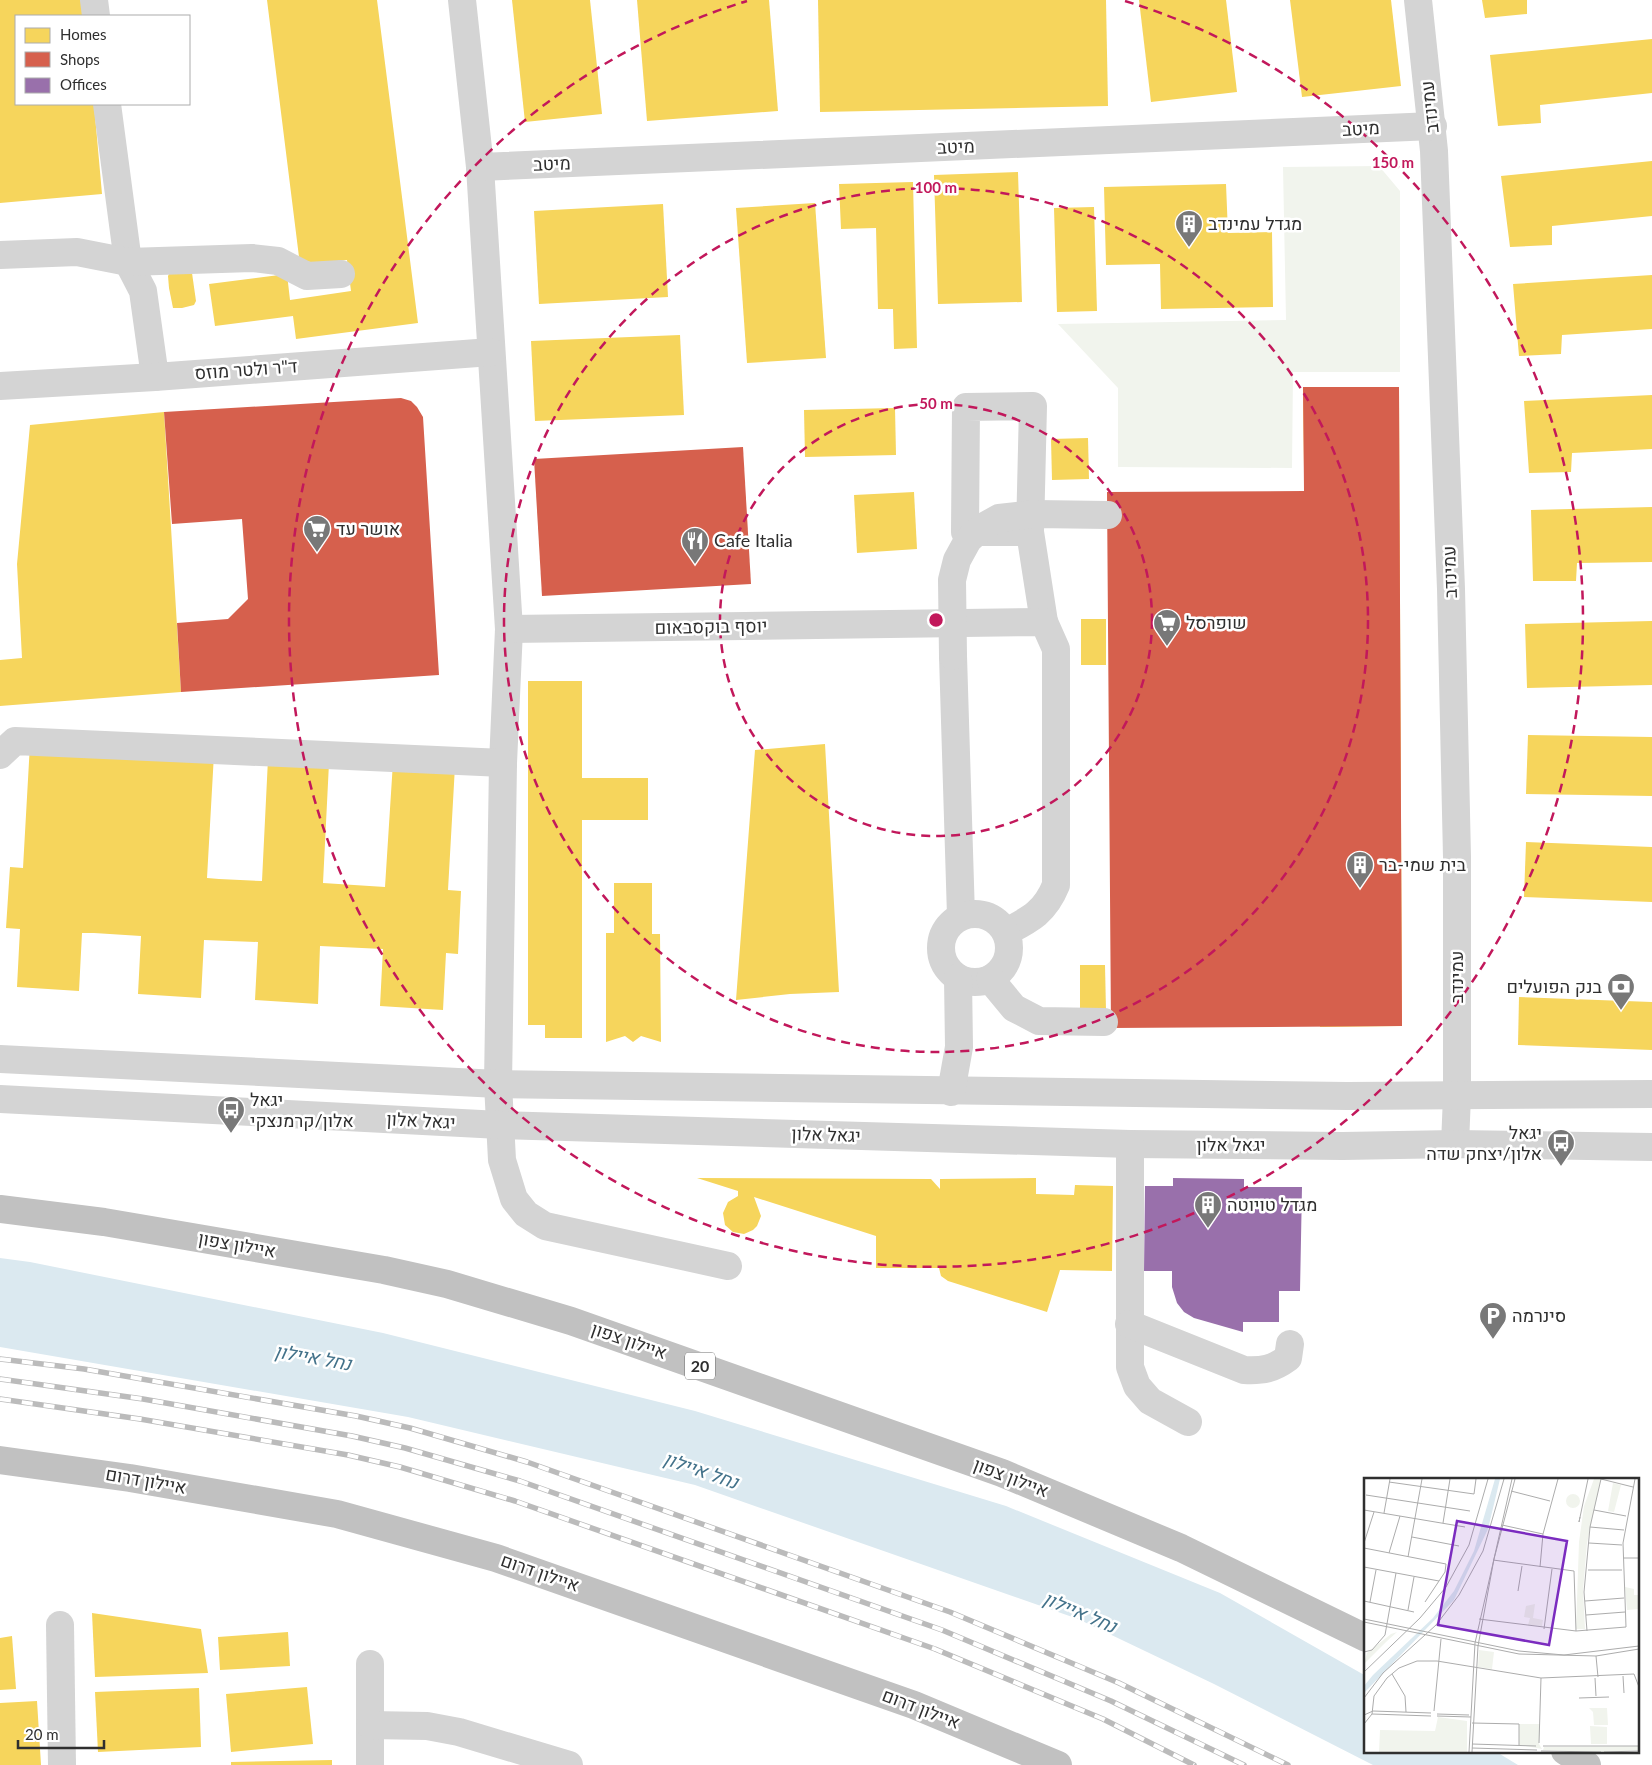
<svg xmlns="http://www.w3.org/2000/svg" width="1652" height="1765" font-family="Lato,Heebo,sans-serif">
<style>
.green{fill:#f1f4ed}
.water{fill:#dbe9f0}
.homes{fill:#f6d55c}
.shops{fill:#d6604d}
.offices{fill:#9970ab}
.lines{fill:none;stroke-linecap:round;stroke-linejoin:round}
.minor{stroke:#d4d4d4;stroke-width:28}
.highway{stroke:#c1c1c1;stroke-width:28}
.rail-casing{stroke:#bbb;stroke-width:5.5}
.rail{stroke:#fff;stroke-width:4;stroke-dasharray:11;stroke-linecap:butt}
.minor-bridge{stroke:#d4d4d4;stroke-width:28}
.ring{fill:none;stroke:#c2185b;stroke-width:2.5;stroke-dasharray:9 6}
.labels{text-anchor:middle;stroke-width:5;stroke-linejoin:round;paint-order:stroke}
.shield{fill:#fff;stroke:#6d6d6d;stroke-width:1}
.shield-label{font-size:16px;font-weight:bold;fill:#2f2f2f}
.street-label{font-size:18px;fill:#2f2f2f;stroke:#fff}
.poi-label{font-size:18px;fill:#2f2f2f;stroke:#fff;text-anchor:start}
.water-label{font-size:19px;font-style:italic;fill:#43728a;stroke:#fff}
.inset-road{fill:none;stroke:#acacac;stroke-width:1}
.view{fill:#7b2cbf;fill-opacity:0.15;stroke:#7b2cbf;stroke-width:2.5}
.inset-edge{fill:none;stroke:#2f2f2f;stroke-width:2.5}
.centre{fill:#c2185b;stroke:#fff;stroke-width:2.5}
.ring-label{font-size:15px;text-anchor:middle;font-weight:bold;fill:#c2185b;stroke:#fff;stroke-width:5;stroke-linejoin:round;paint-order:stroke}
</style>
<rect width="100%" height="100%" fill="#fff"/>
<path class="green" d="M1379 166 1400 191V372H1293L1292 468 1118 467V388L1058 324 1286 320 1283 167Z"/>
<path class="water" d="M0 1258 30 1262 383 1333 695 1411 1006 1506 1220 1593 1366 1676V1751H1495L1518 1765H1373L1214 1684 1078 1619 695 1485 408 1417 0 1347Z"/>
<g class="homes">
<path d="M0 0H84L86 16H16V104H94L102 194 0 203Z"/>
<path d="M267 0H377L418 323 296 339 293 316 215 326 209 284 287 274 290 300 351 291 347 260 300 265Z"/>
<path d="M512 0H590L602 114 525 122Z"/>
<path d="M637 0H769L778 111 647 121Z"/>
<path d="M818 0H1106L1108 106 820 112Z"/>
<path d="M1139 0H1226L1237 92 1151 102Z"/>
<path d="M1290 0H1391L1401 86 1302 97Z"/>
<path d="M1482 0H1527V14L1485 18Z"/>
<path d="M1652 39V93L1540 105 1541 123 1498 126 1490 55Z"/>
<path d="M1652 161V216L1552 226V245L1510 247 1501 176Z"/>
<path d="M1018 172 1022 302 938 304 934 175Z"/>
<path d="M913 182 917 348 894 349 893 309H878L876 228 841 229 839 184Z"/>
<path d="M1226 184 1228 233 1272 232 1273 307 1161 309 1160 264 1106 265 1104 187Z"/>
<path d="M815 203 826 358 747 363 736 208Z"/>
<path d="M663 204 668 297 539 304 534 211Z"/>
<path d="M1094 207 1097 311 1057 312 1054 208Z"/>
<path d="M170 272 192 273 196 301 194 305 182 308H173L169 288 168 276Z"/>
<path d="M1652 275V329L1562 335 1561 354 1519 356 1513 284Z"/>
<path d="M680 335 684 415 535 421 531 341Z"/>
<path d="M1303 387H1399L1402 1026 1320 1027 1318 705 1307 706Z"/>
<path d="M1652 395V449L1572 453 1571 472 1529 473 1524 401Z"/>
<path d="M895 408 896 455 805 457 804 410Z"/>
<path d="M164 412 181 692 0 706V660L22 658 17 564 30 425Z"/>
<path d="M1088 438 1089 479 1052 480 1051 439Z"/>
<path d="M914 492 917 549 857 553 854 495Z"/>
<path d="M1652 507V562L1577 563 1576 581H1533L1531 510Z"/>
<rect x="1081" y="619" width="25" height="46"/>
<path d="M1652 621V685L1527 688 1525 624Z"/>
<path d="M528 681H582V778H648V820H582V1038H545V1025H528Z"/>
<path d="M1528 735 1652 737V796L1526 794Z"/>
<path d="M30 744 214 754 207 878 219 879 262 881 268 759 329 763 323 883 385 887 393 762 455 766 448 890 461 891 458 954 446 953 443 1010 380 1006 383 949 320 946 318 1004 255 1000 258 942 204 940 201 998 138 994 141 936 94 933H82L79 991 17 987 20 929 6 928 10 867 23 868Z"/>
<path d="M825 744 839 992 790 994 736 1000 755 750Z"/>
<path d="M1526 842 1652 847V902L1524 897Z"/>
<path d="M614 883H652V934H660L661 1042 641 1036 633 1042 625 1036 606 1042V933H614Z"/>
<path d="M1080 965H1105L1106 1011H1080Z"/>
<path d="M1519 997 1652 1002V1050L1518 1045Z"/>
<path d="M697 1178 931 1179 940 1189V1179L1036 1178V1194L1074 1195 1075 1185 1113 1186 1112 1271 1060 1270 1047 1312 948 1281 941 1276 939 1268H876V1236L754 1197 761 1216 757 1226 753 1230 744 1234 733 1232 725 1225 723 1213 728 1202 738 1196V1191Z"/>
<path d="M92 1613 201 1629 208 1673 95 1677Z"/>
<path d="M288 1632 290 1666 220 1670 218 1637Z"/>
<path d="M12 1636 16 1689 0 1690V1638Z"/>
<path d="M307 1687 313 1744 231 1752 226 1694Z"/>
<path d="M199 1688 201 1747 98 1752 95 1692Z"/>
<path d="M37 1701 41 1765H0V1703Z"/>
<path d="M332 1760V1765H231V1762Z"/>
</g>
<g class="shops">
<path d="M1303 387H1399L1402 1026 1111 1028 1107 492 1304 491Z"/>
<path d="M401 398 411 401 417 407 423 417 439 675 181 692 177 623 228 619 248 599 242 519 172 524 164 412Z"/>
<path d="M743 447 751 584 542 596 534 459Z"/>
</g>
<path class="offices" d="M1173 1178 1244 1179V1187H1302L1300 1291H1279V1322H1243V1332L1194 1318 1184 1312 1177 1303 1172 1287V1271H1144L1145 1186H1173Z"/>
<g class="lines">
<g class="minor">
<path d="M94 0 96 16"/>
<path d="M462 0 480 167 509 629 503 763 498 1084 502 1160 514 1199 526 1214 545 1226 728 1266"/>
<path d="M1418 0 1434 151 1451 589 1457 857V1096L1455 1144"/>
<path d="M107 104 128 262 143 291 155 377"/>
<path d="M480 167 1433 126"/>
<path d="M0 255 77 252 128 262 252 258 278 261 307 276 341 274"/>
<path d="M0 386 155 377 491 352"/>
<path d="M1030 532H965L966 407 1033 406 1030 532 1044 622"/>
<path d="M509 629 1044 622 1056 649V885C1045 912 1031 919 1006 932"/>
<path d="M953 656 961 916"/>
<path d="M0 755 15 741 503 763"/>
<circle cx="975" cy="948" r="34"/>
<path d="M990 979 1014 1008 1039 1021 1104 1022"/>
<path d="M0 1059 498 1084 1347 1096 1652 1094"/>
<path d="M951 1092 959 1047 958 978"/>
<path d="M0 1099 500 1125 1130 1144 1343 1146 1455 1144 1652 1147"/>
<path d="M1130 1144V1367L1137 1386 1150 1401 1188 1422"/>
<path d="M1129 1324 1244 1370C1263 1371 1273 1369 1288 1358L1290 1344"/>
<path d="M60 1625 62 1765"/>
<path d="M370 1664V1765"/>
<path d="M370 1725 427 1726 459 1732 569 1765"/>
</g>
<g class="highway">
<path d="M0 1209 104 1222 384 1270 447 1284 571 1321 1002 1473 1181 1548 1366 1638"/>
<path d="M0 1460 130 1478 337 1514 496 1558 914 1705 1058 1765"/>
<path d="M1565 1751 1587 1765"/>
</g>
<defs>
<g id="rail">
<path d="M0 1359 84 1369 356 1416 410 1428 527 1462 950 1612 1119 1683 1288 1765"/>
<path d="M0 1379 143 1399 352 1436 405 1448 520 1481 942 1630 1111 1701 1244 1765"/>
<path d="M0 1399 140 1419 348 1455 400 1467 515 1501 935 1649 1103 1719 1194 1765"/>
</g>
</defs>
<use href="#rail" class="rail-casing"/>
<use href="#rail" class="rail"/>
<path class="minor-bridge" d="M953 656 952 580 957 560 968 540 981 528 999 518 1035 514 1108 515"/>
</g>
<g class="ring">
<circle cx="936" cy="620" r="216"/>
<circle cx="936" cy="620" r="432"/>
<path d="M1125 1A647 647 0 1 1 747 1"/>
</g>
<defs>
<symbol id="building-pin" viewBox="-11 -11 22 30"><path d="M0 17L-7.5 6A9.5 9.5 0 1 1 7.5 6Z" fill="#787878" stroke="#fff"/><path d="M-4-6H4V6H1V3H-1V6H-4ZM-2.5-4.3h1.7v1.8h-1.7ZM.8-4.3h1.7v1.8H.8ZM-2.5-1h1.7V.8h-1.7ZM.8-1h1.7V.8H.8Z" fill="#fff"/></symbol>
<symbol id="supermarket-pin" viewBox="-11 -11 22 30"><path d="M0 17L-7.5 6A9.5 9.5 0 1 1 7.5 6Z" fill="#787878" stroke="#fff"/><path d="M-6-5.5h2.5l.6 2H6L4.5 2H-2.5L-4.4-4H-6ZM-1.5 3.2a1.3 1.3 0 1 0 .1 0ZM3 3.2a1.3 1.3 0 1 0 .1 0Z" fill="#fff"/></symbol>
<symbol id="restaurant-pin" viewBox="-11 -11 22 30"><path d="M0 17L-7.5 6A9.5 9.5 0 1 1 7.5 6Z" fill="#787878" stroke="#fff"/><path d="M-5-6h1v4h1v-4h1v4h1v-4h1v5L-1.5 .5V6h-2V.5L-5-1ZM5-6V6H3V1.5H1.5Q1.5-4 5-6Z" fill="#fff"/></symbol>
<symbol id="bank-pin" viewBox="-11 -11 22 30"><path d="M0 17L-7.5 6A9.5 9.5 0 1 1 7.5 6Z" fill="#787878" stroke="#fff"/><path d="M-6-4H6V4H-6ZM0-2.3a2.3 2.3 0 1 0 0 4.6a2.3 2.3 0 1 0 0-4.6Z" fill="#fff"/></symbol>
<symbol id="bus-pin" viewBox="-11 -11 22 30"><path d="M0 17L-7.5 6A9.5 9.5 0 1 1 7.5 6Z" fill="#787878" stroke="#fff"/><path d="M-5-6H5V4H4V6H2V4H-2V6H-4V4H-5ZM-3.5-4V0h7V-4ZM-3.5 1.2v1.5H-2V1.2ZM2 1.2v1.5H3.5V1.2Z" fill="#fff"/></symbol>
<symbol id="parking-pin" viewBox="-11 -11 22 30"><path d="M0 17L-7.5 6A9.5 9.5 0 1 1 7.5 6Z" fill="#787878" stroke="#fff"/><path d="M-3.5-5.5H1a3.5 3.5 0 0 1 0 7H-1V5.5H-3.5ZM-1-3.4V-.6H.8a1.4 1.4 0 0 0 0-2.8Z" fill="#fff"/></symbol>
</defs>
<g fill-rule="evenodd">
<use href="#building-pin" x="1173" y="208" width="32" height="43"/>
<use href="#supermarket-pin" x="301" y="513" width="32" height="43"/>
<use href="#restaurant-pin" x="679" y="525" width="32" height="43"/>
<use href="#supermarket-pin" x="1151" y="607" width="32" height="43"/>
<use href="#building-pin" x="1344" y="849" width="32" height="43"/>
<use href="#bank-pin" x="1605" y="971" width="32" height="43"/>
<use href="#bus-pin" x="215" y="1094" width="32" height="43"/>
<use href="#bus-pin" x="1545" y="1127" width="32" height="43"/>
<use href="#building-pin" x="1192" y="1189" width="32" height="43"/>
<use href="#parking-pin" x="1477" y="1300" width="32" height="43"/>
</g>
<g class="labels">
<rect class="shield" x="685" y="1352.5" width="30" height="27" rx="4"/>
<g class="shield-label">
<text x="700" y="1372">20</text>
</g>
<g class="street-label">
<text transform="translate(1430 107) rotate(-96)" y="6">עמינדב</text>
<text transform="translate(1361 129) rotate(-3)" y="6">מיטב</text>
<text transform="translate(956 147) rotate(-2)" y="6">מיטב</text>
<text transform="translate(552 164) rotate(-2)" y="6">מיטב</text>
<text transform="translate(246 370) rotate(-4)" y="6">ד"ר ולטר מוזס</text>
<text transform="translate(1450 572) rotate(-92)" y="6">עמינדב</text>
<text transform="translate(711 627) rotate(-1)" y="6">יוסף בוקסבאום</text>
<text transform="translate(1457 977) rotate(-90)" y="6">עמינדב</text>
<text transform="translate(421 1121) rotate(3)" y="6">יגאל אלון</text>
<text transform="translate(826 1135) rotate(2)" y="6">יגאל אלון</text>
<text x="1231" y="1151">יגאל אלון</text>
<text transform="translate(237 1245) rotate(10)" y="6">איילון צפון</text>
<text transform="translate(629 1341) rotate(19)" y="6">איילון צפון</text>
<text transform="translate(1011 1478) rotate(21)" y="6">איילון צפון</text>
<text transform="translate(146 1481) rotate(10)" y="6">איילון דרום</text>
<text transform="translate(540 1573) rotate(19)" y="6">איילון דרום</text>
<text transform="translate(921 1709) rotate(21)" y="6">איילון דרום</text>
</g>
<g class="poi-label">
<text x="1208" y="230">מגדל עמינדב</text>
<text x="336" y="535">אושר עד</text>
<text x="714" y="547">Cafe Italia</text>
<text x="1186" y="629">שופרסל</text>
<text x="1379" y="871">בית שמי-בר</text>
<text x="1602" y="993" text-anchor="end">בנק הפועלים</text>
<text x="250" y="1106">יגאל<tspan x="250" dy="21">אלון/קרמנצקי</tspan></text>
<text x="1542" y="1139" text-anchor="end">יגאל<tspan x="1542" dy="21">אלון/יצחק שדה</tspan></text>
<text x="1227" y="1211">מגדל טויוטה</text>
<text x="1512" y="1322">סינרמה</text>
</g>
<g class="water-label">
<text transform="translate(313 1357) rotate(10)" y="7">נחל איילון</text>
<text transform="translate(701 1470) rotate(19)" y="7">נחל איילון</text>
<text transform="translate(1080 1612) rotate(23)" y="7">נחל איילון</text>
</g>
</g>
<g transform="translate(1364 1478)">
<rect width="275" height="275" fill="#fff"/>
<path d="M230 1H237L223 65 219 113 221 151H212L215 64 220 28ZM249 5 257 7 250 34 244 33ZM202 23a7 7 0 1 1 14 0a7 7 0 1 1-14 0ZM261 109 270 111V117H275V131L263 132ZM171 126 169 140 179 142 178 148 164 147 166 140 160 139 162 128ZM33 154 22 164 0 186 3 175 27 156ZM115 172 130 174 128 191 114 189ZM225 230H243L244 247H230L229 234ZM74 239 103 243V274H15L16 252 71 253ZM155 246H176L175 266 178 271 155 267ZM226 248 243 249V266H227ZM275 268V272L239 274 179 272 180 269Z" fill="#f1f4ed"/>
<path d="M131 1H136L124 51 90 122 0 215V208L9 197 69 140 90 113 110 73Z" fill="#dbe9f0"/>
<path class="inset-road" d="M237 1 269 9M25 4 110 16 112 1M147 13 186 23M2 17 106 33M0 32 101 49M230 32 262 38M20 35 26 1M216 39 215 44 224 1M79 45 86 1M138 47 179 56M226 49 260 52M48 59 95 68M0 65 10 34M225 65 258 67M0 70 82 86 81 94 61 124M25 75 36 38M44 79 58 1M259 80H275M129 82 210 93 212 153M0 89 75 103M176 89 179 56 194 1M224 92H258M154 113 158 88M0 123 50 134M221 123 260 120M6 124 12 92M44 132 50 99M222 137 261 134M0 141 155 173 200 177 275 168M115 141 212 153 262 149 259 65 271 1M0 144 155 176 232 178 275 171M180 151 188 91M223 153 220 114 226 49 237 1M0 174 8 172 21 157 32 95M232 178 234 199M0 194 56 140 82 109 105 67 124 1M28 196 41 218 42 234M259 198 260 215M231 200 232 218M0 220 19 195 72 147 95 117 119 73 140 1M215 220 245 219M70 233 77 161M8 236 67 238M73 236 105 237M0 237 9 233 67 235M73 238 107 239M108 245 155 246V268M0 246 8 236 10 218 23 200 35 190 53 183H73L177 200 270 196 275 209M175 265 177 200M108 266 172 268M179 268H275M108 270 173 272M177 273 237 274M105 274 111 165 148 1M108 274 114 168 130 81 151 1M240 274 275 273"/>
<path class="view" d="M93 43 203 63 185 167 74 147Z"/>
<rect width="275" height="275" class="inset-edge"/>
</g>
<circle cx="936" cy="620" r="8" class="centre"/>
<g class="ring-label">
<text x="1393" y="168">150 m</text>
<text x="936" y="193">100 m</text>
<text x="936" y="409">50 m</text>
</g>
<rect x="15" y="15" width="175" height="90" fill="#ffffff" stroke="#acacac"/>
<rect x="25" y="28" width="25" height="15" fill="#f6d55c" stroke="#acacac"/>
<text x="60" y="40" font-size="15" fill="#2f2f2f">Homes</text>
<rect x="25" y="52" width="25" height="15" fill="#d6604d" stroke="#acacac"/>
<text x="60" y="65" font-size="15" fill="#2f2f2f">Shops</text>
<rect x="25" y="78" width="25" height="15" fill="#9970ab" stroke="#acacac"/>
<text x="60" y="90" font-size="15" fill="#2f2f2f">Offices</text>
<path d="M18 1740v8h86v-8" fill="none" stroke="#2f2f2f" stroke-width="2.5"/>
<text x="25" y="1740" font-size="15" fill="#2f2f2f" stroke="#ffffff" stroke-width="4" paint-order="stroke">20 m</text>
</svg>
